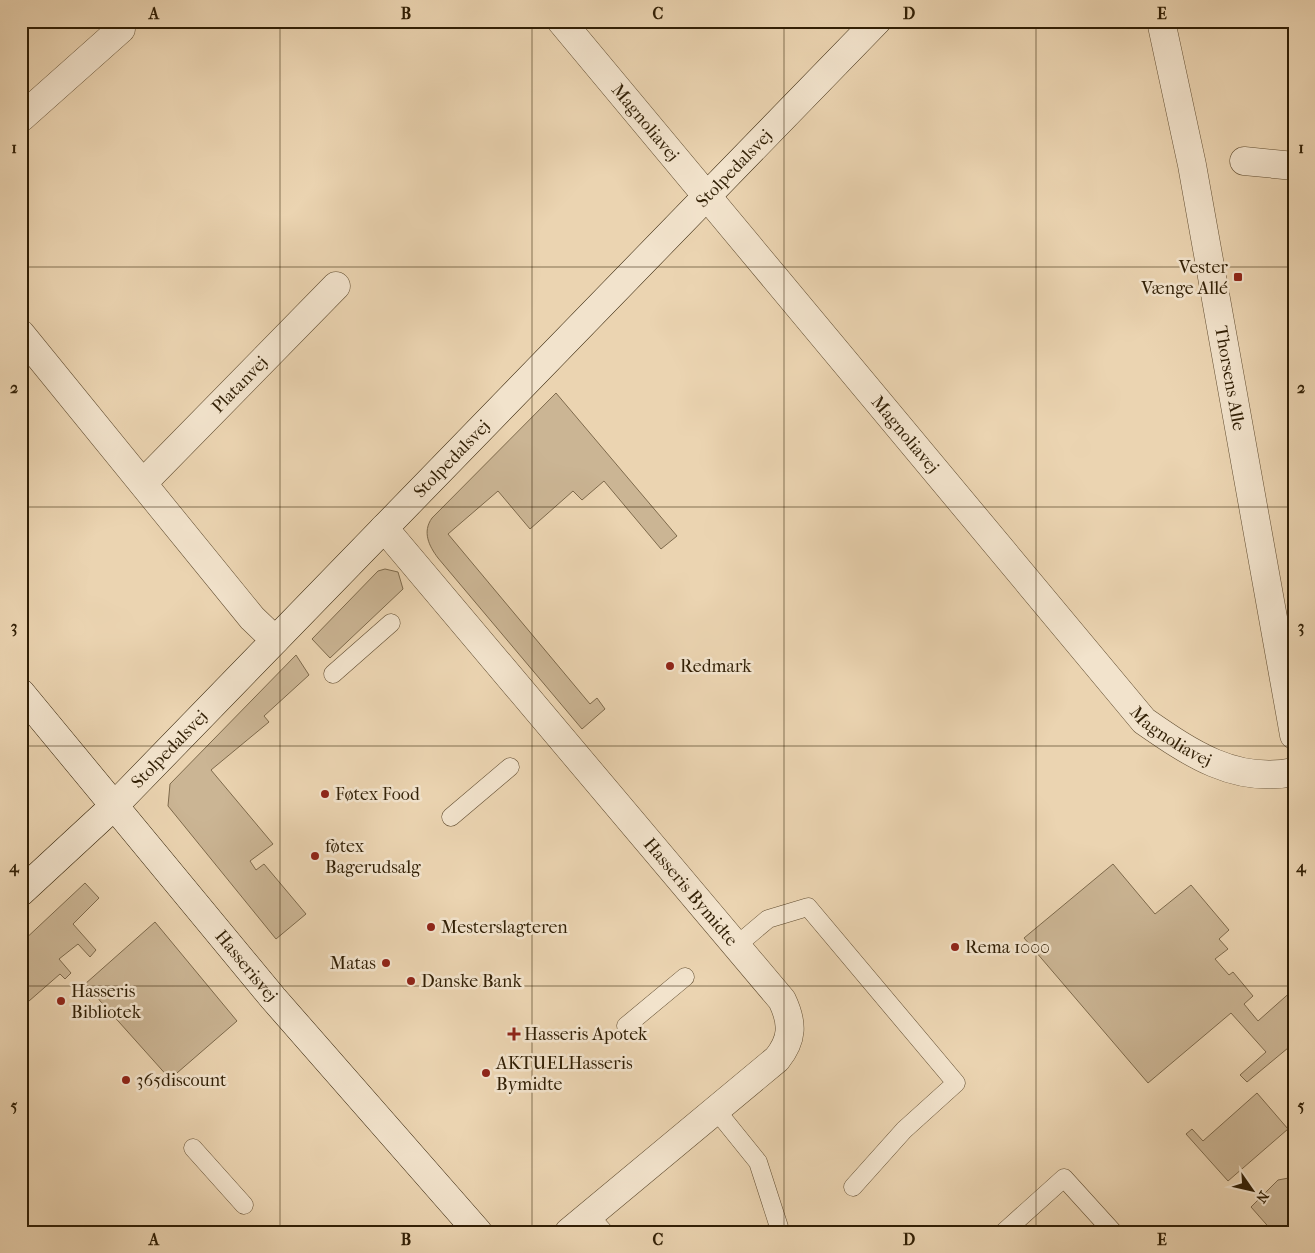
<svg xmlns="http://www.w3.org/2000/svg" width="1315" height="1253" font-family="'IM FELL French Canon',serif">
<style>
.green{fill:#cbb594;stroke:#7e6a4c}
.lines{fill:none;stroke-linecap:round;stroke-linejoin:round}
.lane-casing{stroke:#604c30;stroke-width:19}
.street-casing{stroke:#604c30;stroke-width:29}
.secondary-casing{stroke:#311f05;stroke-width:29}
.lane{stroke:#f2e3cc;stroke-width:18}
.street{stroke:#f2e3cc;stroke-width:28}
.secondary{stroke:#f2e3cc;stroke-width:28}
.grid{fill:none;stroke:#311f05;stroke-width:1;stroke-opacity:0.55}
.poi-dot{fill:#8f2418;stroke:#f2e3cc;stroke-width:2}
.labels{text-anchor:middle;stroke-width:5;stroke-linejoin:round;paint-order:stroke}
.street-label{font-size:18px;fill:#311f05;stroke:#f2e3cc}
.poi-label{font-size:18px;fill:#311f05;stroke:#f2e3cc;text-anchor:start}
.neatline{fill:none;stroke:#311f05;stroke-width:2}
.grid-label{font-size:16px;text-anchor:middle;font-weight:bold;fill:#311f05}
</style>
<rect width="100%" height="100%" fill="#ebd4b1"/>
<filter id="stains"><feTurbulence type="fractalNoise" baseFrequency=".004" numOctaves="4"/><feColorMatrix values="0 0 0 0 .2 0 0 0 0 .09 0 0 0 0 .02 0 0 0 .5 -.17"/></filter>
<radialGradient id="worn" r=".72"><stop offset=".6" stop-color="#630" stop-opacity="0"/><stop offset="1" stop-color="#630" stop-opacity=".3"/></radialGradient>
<g class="green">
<path d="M556 393 677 536 661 549 604 481 582 500 573 491 530 529 498 491 448 534 590 704 597 698 605 709 582 729 438 558C429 546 422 532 432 518Z"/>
<path d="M385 569 398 572 403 589 330 658 312 639 378 571Z"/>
<path d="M296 655 309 675 264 716 269 722 211 770 273 844 250 861 256 870 264 864 306 914 276 939 168 806 170 784Z"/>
<path d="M1113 864 1155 914 1191 885 1229 930 1219 939 1228 949 1215 959 1229 975 1233 972 1253 996 1244 1004 1258 1021 1294 989V1043L1247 1082 1240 1075 1266 1052 1231 1013 1148 1083 1024 938Z"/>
<path d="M85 883 99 898 73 924 96 950 90 957 78 944 59 959 71 973 65 979 60 974 21 1008V943Z"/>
<path d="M155 922 237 1021 170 1079 85 984Z"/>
<path d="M1257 1093 1288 1129 1228 1181 1186 1134 1192 1129 1203 1141Z"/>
<path d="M1294 1177V1232H1273L1251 1207 1278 1180Z"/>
</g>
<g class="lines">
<defs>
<g id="lane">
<path d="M333 674 391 623"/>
<path d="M451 817 510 767"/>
<path d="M736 946 768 919 808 907 956 1083 904 1130 853 1187"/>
<path d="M626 1026 685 977"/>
<path d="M716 1110 758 1162 779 1227 774 1232"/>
<path d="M193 1148 244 1205"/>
<path d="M589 1215 604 1232"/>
<path d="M1004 1232 1064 1178 1113 1232"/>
</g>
<g id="street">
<path id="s1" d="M561 21 1144 721C1190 753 1235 784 1294 772"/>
<path id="s2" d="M1161 21 1192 165 1294 735"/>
<path d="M21 118 121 29"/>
<path d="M1244 161 1294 166"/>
<path d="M21 334 252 618 275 640"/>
<path id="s3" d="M143 483 336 286"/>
<path id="s4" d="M384 528 782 1000C793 1023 793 1039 777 1059L569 1232"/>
</g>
<g id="secondary">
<path id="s5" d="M21 693 273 998 478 1232"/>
<path id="s6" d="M21 892 114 806 877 21"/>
</g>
</defs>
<use href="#lane" class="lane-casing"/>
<use href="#street" class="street-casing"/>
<use href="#secondary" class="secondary-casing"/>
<use href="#lane" class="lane"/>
<use href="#street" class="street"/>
<use href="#secondary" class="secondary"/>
</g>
<path class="grid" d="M280 21V1232M532 21V1232M784 21V1232M1036 21V1232M21 267H1294M21 507H1294M21 746H1294M21 986H1294"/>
<g class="poi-dot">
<rect x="1233" y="272" width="10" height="10" rx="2.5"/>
<circle cx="670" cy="666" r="5"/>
<circle cx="325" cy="794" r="5"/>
<circle cx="315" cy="856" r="5"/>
<circle cx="431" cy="927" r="5"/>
<circle cx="955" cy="947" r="5"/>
<circle cx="386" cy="963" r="5"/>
<circle cx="411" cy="981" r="5"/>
<circle cx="61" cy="1001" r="5"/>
<path d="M511.5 1026.5h5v5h5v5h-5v5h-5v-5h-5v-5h5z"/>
<circle cx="486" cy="1073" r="5"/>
<circle cx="126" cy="1080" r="5"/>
</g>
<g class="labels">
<g class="street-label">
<text dy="6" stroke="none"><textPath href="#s1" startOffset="132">Magnoliavej</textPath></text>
<text dy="6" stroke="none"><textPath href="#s6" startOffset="1016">Stolpedalsvej</textPath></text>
<text dy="6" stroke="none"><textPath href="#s2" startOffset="364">Thorsens Alle</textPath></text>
<text dy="6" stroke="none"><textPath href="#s3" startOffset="138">Platanvej</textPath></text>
<text dy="6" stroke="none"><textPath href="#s1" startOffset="538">Magnoliavej</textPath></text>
<text dy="6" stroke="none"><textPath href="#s6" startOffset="611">Stolpedalsvej</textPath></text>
<text dy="6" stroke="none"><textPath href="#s1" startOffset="942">Magnoliavej</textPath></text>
<text dy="6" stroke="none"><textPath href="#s6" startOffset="206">Stolpedalsvej</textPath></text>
<text dy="6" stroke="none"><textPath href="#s4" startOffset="476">Hasseris Bymidte</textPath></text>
<text dy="6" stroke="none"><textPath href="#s5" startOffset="354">Hasserisvej</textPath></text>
</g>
<g class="poi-label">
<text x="1228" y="273" text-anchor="end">Vester<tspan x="1228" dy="21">Vænge Allé</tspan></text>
<text x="680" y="672">Redmark</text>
<text x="335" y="800">Føtex Food</text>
<text x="325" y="852">føtex<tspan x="325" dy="21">Bagerudsalg</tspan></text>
<text x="441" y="933">Mesterslagteren</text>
<text x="965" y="953">Rema 1000</text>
<text x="376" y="969" text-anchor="end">Matas</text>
<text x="421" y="987">Danske Bank</text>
<text x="71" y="997">Hasseris<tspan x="71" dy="21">Bibliotek</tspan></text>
<text x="524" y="1040">Hasseris Apotek</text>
<text x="496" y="1069">AKTUELHasseris<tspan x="496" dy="21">Bymidte</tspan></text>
<text x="136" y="1086">365discount</text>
</g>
</g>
<rect width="1315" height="1253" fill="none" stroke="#ebd4b1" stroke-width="55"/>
<g transform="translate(1252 1190) rotate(124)" stroke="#f2e3cc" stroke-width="4" paint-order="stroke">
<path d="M0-4L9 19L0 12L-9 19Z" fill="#311f05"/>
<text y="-8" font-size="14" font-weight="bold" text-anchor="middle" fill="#311f05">N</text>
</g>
<rect x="28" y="28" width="1260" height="1198" class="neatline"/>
<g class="grid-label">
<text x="154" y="19">A</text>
<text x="406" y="19">B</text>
<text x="658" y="19">C</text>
<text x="909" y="19">D</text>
<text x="1162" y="19">E</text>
<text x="14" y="153">1</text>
<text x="1301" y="153">1</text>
<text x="14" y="393">2</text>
<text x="1301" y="393">2</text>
<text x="14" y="632">3</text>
<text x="1301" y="632">3</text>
<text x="14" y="872">4</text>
<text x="1301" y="872">4</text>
<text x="14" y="1111">5</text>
<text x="1301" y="1111">5</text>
<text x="154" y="1245">A</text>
<text x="406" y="1245">B</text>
<text x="658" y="1245">C</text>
<text x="909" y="1245">D</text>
<text x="1162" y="1245">E</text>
</g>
<rect width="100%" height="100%" filter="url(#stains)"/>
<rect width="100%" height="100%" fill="url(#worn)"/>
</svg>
